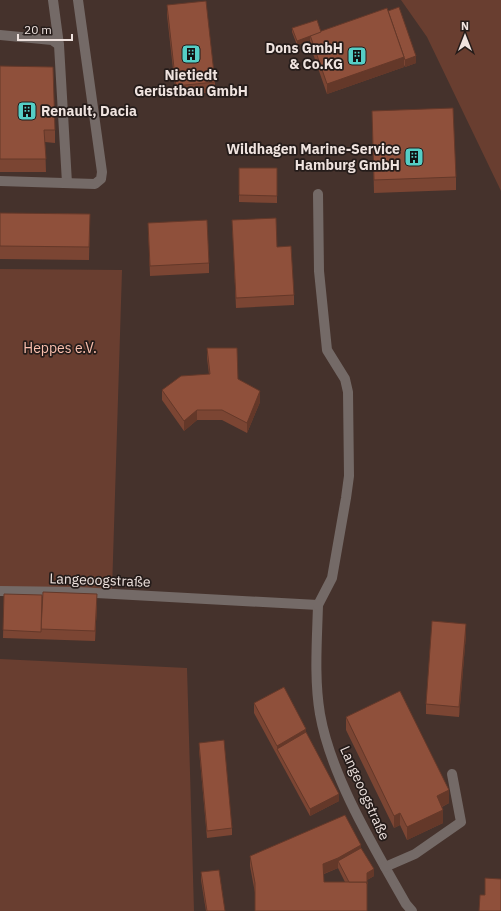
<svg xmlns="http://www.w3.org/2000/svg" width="501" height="911" font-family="'IBM Plex Sans',sans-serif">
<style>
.green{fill:#693e30}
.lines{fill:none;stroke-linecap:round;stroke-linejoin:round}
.minor{stroke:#746a67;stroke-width:10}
.wall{fill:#7b4533;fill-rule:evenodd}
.shaded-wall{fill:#643829}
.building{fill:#8f503b;stroke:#643829}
.labels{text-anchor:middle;stroke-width:3.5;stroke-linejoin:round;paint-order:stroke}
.poi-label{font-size:14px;font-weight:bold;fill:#efe3df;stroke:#251c1a;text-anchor:end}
.park-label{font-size:14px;fill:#fbc0ae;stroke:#251c1a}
.street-label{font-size:14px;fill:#efe3df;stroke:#251c1a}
</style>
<rect width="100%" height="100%" fill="#45322c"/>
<g class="green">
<path d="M401 0H501V191L427 37Z"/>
<path d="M0 269 122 270 112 590 0 589Z"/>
<path d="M0 659 187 668 194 911H0Z"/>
</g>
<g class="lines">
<g class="minor">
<path d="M53 0 59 45"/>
<path d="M0 35 52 40 59 45 67 183"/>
<path d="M0 181 95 184 101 179 102 172 78 0"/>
<path d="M0 591 78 592 318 605C317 641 314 679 320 714 331 777 375 849 406 904L412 911"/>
<path d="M318 605 332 578 346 498 349 476 348 392 345 379 327 350 319 271 318 194"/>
<path d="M385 867 415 854 461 822 452 774"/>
</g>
</g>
<g class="wall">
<path d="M167 5 215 82V92L176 96 167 15Z"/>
<path d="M388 11 416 63 405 67 404 65V67L327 94 310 45V40L297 45 292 32V28L321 32Z"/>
<path d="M0 66 55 130V143L45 142 46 172H0Z"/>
<path d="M372 111 456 177V190L374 193Z"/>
<path d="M239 168H277V203L239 202Z"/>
<path d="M0 213 90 214 89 260 0 259Z"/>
<path d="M232 220 277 247 294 295V305L236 308Z"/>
<path d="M148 223 209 263V273L150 276Z"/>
<path d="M207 348 260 402 247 433 222 420H197L184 431 162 400V390L209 374 207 358Z"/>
<path d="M4 594 97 604 95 641 3 638Z"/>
<path d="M466 634 459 717 426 714V704Z"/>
<path d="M254 703 306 732 339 801 310 816 254 713Z"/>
<path d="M346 717 449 803 442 807 443 823 407 840 400 825 394 828 346 730Z"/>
<path d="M199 743 232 828V835L207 838 199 750Z"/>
<path d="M361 848 374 876 367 880 255 893 250 866V856ZM338 868 345 882H324V874Z"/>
<path d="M201 872 225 911H206L201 880Z"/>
</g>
<g class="shaded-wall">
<path d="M310 36V40L297 45V41Z"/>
<path d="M416 56V63L405 67V60Z"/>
<path d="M404 57V67L327 94V84Z"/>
<path d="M260 391V402L247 433V423Z"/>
<path d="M197 410V420L184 431V421Z"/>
<path d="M97 594V604L95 641V631Z"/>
<path d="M466 624V634L459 717V707Z"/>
<path d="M306 729V739L277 749V746Z"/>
<path d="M449 790V803L437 809V796Z"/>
<path d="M339 794V801L310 816V809Z"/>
<path d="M443 810V823L407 840V827Z"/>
<path d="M400 813V825L394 828V816Z"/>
<path d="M361 845V855L338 861V868L323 874V864Z"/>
<path d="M374 869V876L367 880V892V873Z"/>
</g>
<g class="building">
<path d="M206 1 215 82 176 86 167 5Z"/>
<path d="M399 7 416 56 405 60 388 11Z"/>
<path d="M387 8 404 57 327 84 310 35Z"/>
<path d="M317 20 321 32 297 41 292 28Z"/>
<path d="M0 66 53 67 55 130H44L46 159H0Z"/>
<path d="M453 108 456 177 374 180 372 111Z"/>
<path d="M239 168H277V196L239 195Z"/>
<path d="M0 213 90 214 89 247 0 246Z"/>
<path d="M276 218 277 247 291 246 294 295 236 298 232 220Z"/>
<path d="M207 220 209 263 150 266 148 223Z"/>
<path d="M207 348H237L238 379 260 391 247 423 222 410H197L184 421 162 390 181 376 210 374Z"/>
<path d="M43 592 97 594 95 631 41 629Z"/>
<path d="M4 594 42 595 41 632 3 630Z"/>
<path d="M432 621 466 624 459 707 426 704Z"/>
<path d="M284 687 306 729 277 746 254 703Z"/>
<path d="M400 691 449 790 437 796 443 810 407 827 400 813 394 816 346 717Z"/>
<path d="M306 732 339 794 310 809 277 749Z"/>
<path d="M224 740 232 828 207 831 199 743Z"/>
<path d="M345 815 361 845 338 858 323 864 324 882H367V911H255V883L250 856Z"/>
<path d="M361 848 374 869 367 873V884V882H349L338 861Z"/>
<path d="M219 870 225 911H207L201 872Z"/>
<path d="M485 878 501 879V911H479L480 895H485Z"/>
</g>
<defs>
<symbol id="building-square" viewBox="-11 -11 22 22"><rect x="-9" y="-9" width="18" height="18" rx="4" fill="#55cec5" stroke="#251c1a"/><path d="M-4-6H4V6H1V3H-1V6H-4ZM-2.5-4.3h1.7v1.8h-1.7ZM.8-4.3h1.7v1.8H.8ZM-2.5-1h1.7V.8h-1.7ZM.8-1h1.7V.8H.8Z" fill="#111"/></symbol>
</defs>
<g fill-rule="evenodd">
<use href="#building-square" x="180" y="43" width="22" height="22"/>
<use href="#building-square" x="346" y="45" width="22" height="22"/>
<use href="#building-square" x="16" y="100" width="22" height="22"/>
<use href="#building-square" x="403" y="146" width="22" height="22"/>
</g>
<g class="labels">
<g class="poi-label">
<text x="343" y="53">Dons GmbH<tspan x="343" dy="16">&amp; Co.KG</tspan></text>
<text x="191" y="80" text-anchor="middle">Nietiedt<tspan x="191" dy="16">Gerüstbau GmbH</tspan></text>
<text x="41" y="116" text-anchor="start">Renault, Dacia</text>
<text x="400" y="154">Wildhagen Marine-Service<tspan x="400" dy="16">Hamburg GmbH</tspan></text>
</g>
<g class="park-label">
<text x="60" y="353">Heppes e.V.</text>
</g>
<g class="street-label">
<text transform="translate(100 580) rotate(2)" y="5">Langeoogstraße</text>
<text transform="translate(365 793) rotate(66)" y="5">Langeoogstraße</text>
</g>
</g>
<g transform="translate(465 36)" stroke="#251c1a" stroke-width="3" paint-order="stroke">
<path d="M0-3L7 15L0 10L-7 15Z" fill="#efe3df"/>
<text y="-6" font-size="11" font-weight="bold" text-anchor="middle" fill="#efe3df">N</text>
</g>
<path d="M18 34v6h54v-6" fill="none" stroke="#efe3df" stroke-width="2"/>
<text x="24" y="34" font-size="12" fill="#efe3df" stroke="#251c1a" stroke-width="3" paint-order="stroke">20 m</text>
</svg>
